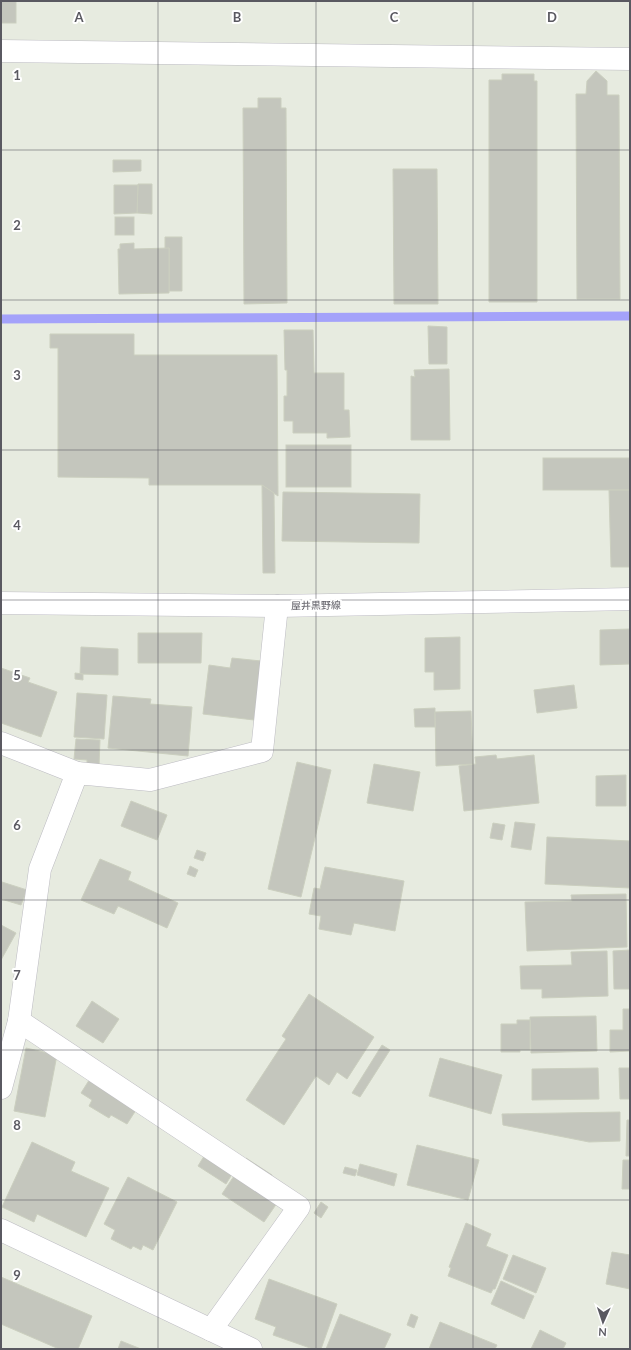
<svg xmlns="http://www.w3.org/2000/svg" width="631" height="1350" font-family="Lato,'Noto Sans JP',sans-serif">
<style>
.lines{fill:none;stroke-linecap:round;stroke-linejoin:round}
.stream{stroke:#a4a2fa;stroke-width:9}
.building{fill:#c4c6bd;stroke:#cbcfbf}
.minor-casing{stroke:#bcbbc2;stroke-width:23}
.secondary-casing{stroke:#bfbdc6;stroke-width:23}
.minor{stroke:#fff;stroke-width:22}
.secondary{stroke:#fff;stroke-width:22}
.grid{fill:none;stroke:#5a5961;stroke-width:1;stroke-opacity:0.55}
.labels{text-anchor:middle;stroke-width:4;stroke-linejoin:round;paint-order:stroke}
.street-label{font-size:10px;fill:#5a5961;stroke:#fff}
.grid-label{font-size:13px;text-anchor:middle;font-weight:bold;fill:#5a5961;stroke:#fff;stroke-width:4;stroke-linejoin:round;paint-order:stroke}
</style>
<rect width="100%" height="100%" fill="#e7ebe0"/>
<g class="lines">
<path class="stream" d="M1 319 630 316"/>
</g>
<g class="building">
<rect x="1" y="1" width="15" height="22"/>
<path d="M596 71 607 81V95H619L620 299H577L576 94H586L587 81Z"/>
<path d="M502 74H534V81H537V302H489V80H502Z"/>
<path d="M258 98H281V108H286L287 303 244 304 243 108H258Z"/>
<path d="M113 160H141V171L113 172Z"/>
<path d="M393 169H437L438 304H394Z"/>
<path d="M138 184H152V214L137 213Z"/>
<path d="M114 185H138L137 213 114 214Z"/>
<rect x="115" y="217" width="19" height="18"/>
<path d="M165 237H182V291H169V248L165 249Z"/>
<path d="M134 243V249L169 248V293L119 294 118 249H120V244Z"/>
<path d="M428 326 447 327V364H429Z"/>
<path d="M284 330H313L314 373H344V410H349L350 437 327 438V433H293V421H284V396H287V370H285Z"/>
<path d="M50 334H134V355H277L278 496 262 485H149V478L58 477V348H50Z"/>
<path d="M449 369 450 440H411V376L415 377 414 370Z"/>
<rect x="286" y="445" width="65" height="42"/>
<rect x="543" y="458" width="87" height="32"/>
<path d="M262 485 274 493 275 573H263Z"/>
<path d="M609 490H630V567H611Z"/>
<path d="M283 492 420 494 419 543 282 541Z"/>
<path d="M630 629V664L600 665V630Z"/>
<path d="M138 633H202L201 663H138Z"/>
<path d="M460 637V689L434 690V672H425V638Z"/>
<path d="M81 647 118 649V675L80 674Z"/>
<path d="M232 658 261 661 254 720 203 714 209 665 230 668Z"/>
<path d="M1 668 30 678 28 682 57 692 41 737 1 723Z"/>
<path d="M75 673 83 674V680L75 679Z"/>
<path d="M574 685 577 708 537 713 534 690Z"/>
<path d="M77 693 107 695 104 739 74 737Z"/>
<path d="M113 696 151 699 150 704 192 707 188 756 108 748Z"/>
<path d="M435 708V727H415L414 709Z"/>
<path d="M471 711 473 764 436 766 435 712Z"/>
<path d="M76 739 100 740 99 767H87V760L74 759Z"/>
<path d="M496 755 497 759 534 755 539 803 464 811 459 766 476 764 475 757Z"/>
<path d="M297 762 331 770 301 897 268 889Z"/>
<path d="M374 764 420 772 413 811 367 803Z"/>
<path d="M626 775V806H596V776Z"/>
<path d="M131 801 167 815 157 840 121 826Z"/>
<path d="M515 822 535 824 531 850 511 847Z"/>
<path d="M493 823 505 825 502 840 490 838Z"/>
<path d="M547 837 630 841V888L545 884Z"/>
<path d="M197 850 206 853 203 861 194 858Z"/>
<path d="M100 859 131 872 128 880 178 903 167 928 118 906 114 914 81 900Z"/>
<path d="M190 866 198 870 195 877 187 874Z"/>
<path d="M325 867 404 881 395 931 354 923 351 935 319 929 321 916 309 914 314 888 320 889Z"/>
<path d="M2 882 27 890 21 905 1 899Z"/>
<path d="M626 894 627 947 527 951 525 902 572 901 571 895Z"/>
<path d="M1 925 16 933 1 960Z"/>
<path d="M630 950V989H614L613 951Z"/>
<path d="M607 951 608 996 542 998V989H521L520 966 572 965 571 952Z"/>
<path d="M309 994 374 1037 347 1079 337 1072 329 1085 316 1076 284 1125 246 1100 286 1039 282 1036Z"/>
<path d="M92 1001 119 1019 103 1043 76 1026Z"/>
<path d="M623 1009H630V1051L610 1052V1030H623Z"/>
<path d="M596 1016 597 1051 531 1053 530 1017Z"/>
<path d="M517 1020H530V1050H520V1052H501V1024H517Z"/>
<path d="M382 1045 390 1050 360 1097 352 1093Z"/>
<path d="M26 1048 57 1055 45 1117 14 1111Z"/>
<path d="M440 1058 502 1075 491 1114 429 1096Z"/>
<path d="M100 1063 147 1093 127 1124 111 1115 109 1118 89 1106 92 1100 81 1093Z"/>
<path d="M598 1068 599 1099 532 1100V1069Z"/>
<path d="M619 1068H630V1099H620Z"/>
<path d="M620 1112V1141L589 1142 503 1125 502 1114Z"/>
<path d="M627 1120H630V1156H626Z"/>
<path d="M214 1140 242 1158 226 1184 198 1166Z"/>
<path d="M32 1142 75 1162 71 1171 109 1188 86 1237 37 1214 34 1222 2 1207Z"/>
<path d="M417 1145 479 1160 468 1200 407 1185Z"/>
<path d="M246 1158 272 1175 270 1180 286 1190 264 1222 222 1194Z"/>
<path d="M623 1160H630V1189H622Z"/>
<path d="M360 1164 397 1174 394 1186 357 1175Z"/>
<path d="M345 1167 357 1170 355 1176 343 1173Z"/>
<path d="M128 1177 177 1202 153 1250 143 1245 141 1250 133 1246 131 1249 111 1239 115 1230 104 1224Z"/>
<path d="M321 1202 328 1207 321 1218 314 1213Z"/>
<path d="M466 1223 491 1234 486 1246 508 1255 495 1289H493L491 1293 448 1276 451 1268 449 1267Z"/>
<path d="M612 1252 630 1255V1289L606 1284Z"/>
<path d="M513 1255 546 1268 536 1293 503 1279Z"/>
<path d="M1 1277 92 1316 78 1349H59L1 1324Z"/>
<path d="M269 1279 337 1304 321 1349H313L273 1335 276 1327 255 1319Z"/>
<path d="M501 1281 534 1296 524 1319 491 1304Z"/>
<path d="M340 1314 391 1334 384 1349H326Z"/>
<path d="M411 1314 418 1317 414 1328 407 1325Z"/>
<path d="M440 1322 497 1345 495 1349H429Z"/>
<path d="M540 1330 566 1343 563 1349H531Z"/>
<path d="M121 1341 141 1349H118Z"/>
</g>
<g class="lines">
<defs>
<g id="minor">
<path d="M1 51 630 59"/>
<path d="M1 743 77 773"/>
<path d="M19 1021 299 1207 211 1330"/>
<path d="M1 1088 19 1021 40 869 77 773 150 780 262 751 277 606"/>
<path d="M1 1230 251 1349"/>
</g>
<path id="secondary" d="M1 603 277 606 630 599"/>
</defs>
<use href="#minor" class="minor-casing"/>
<use href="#secondary" class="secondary-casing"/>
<use href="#minor" class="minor"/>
<use href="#secondary" class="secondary"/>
</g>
<path class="grid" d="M158 1V1349M316 1V1349M473 1V1349M1 150H630M1 300H630M1 450H630M1 600H630M1 750H630M1 900H630M1 1050H630M1 1200H630"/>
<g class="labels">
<g class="street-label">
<text transform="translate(316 605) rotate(-1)" y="4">屋井黒野線</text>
</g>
</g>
<g class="grid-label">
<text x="79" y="22">A</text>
<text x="237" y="22">B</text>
<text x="394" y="22">C</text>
<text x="552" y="22">D</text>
<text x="17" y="80">1</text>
<text x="17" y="230">2</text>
<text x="17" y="380">3</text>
<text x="17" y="530">4</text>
<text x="17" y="680">5</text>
<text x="17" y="830">6</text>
<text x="17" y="980">7</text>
<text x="17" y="1130">8</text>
<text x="17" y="1280">9</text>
</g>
<rect width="631" height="1350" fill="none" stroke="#5a5961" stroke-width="4"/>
<g transform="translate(603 1322) rotate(183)" stroke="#ffffff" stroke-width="3" paint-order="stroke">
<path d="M0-3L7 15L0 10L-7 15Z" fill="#5a5961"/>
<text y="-6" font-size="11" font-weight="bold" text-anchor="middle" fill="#5a5961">N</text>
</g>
</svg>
